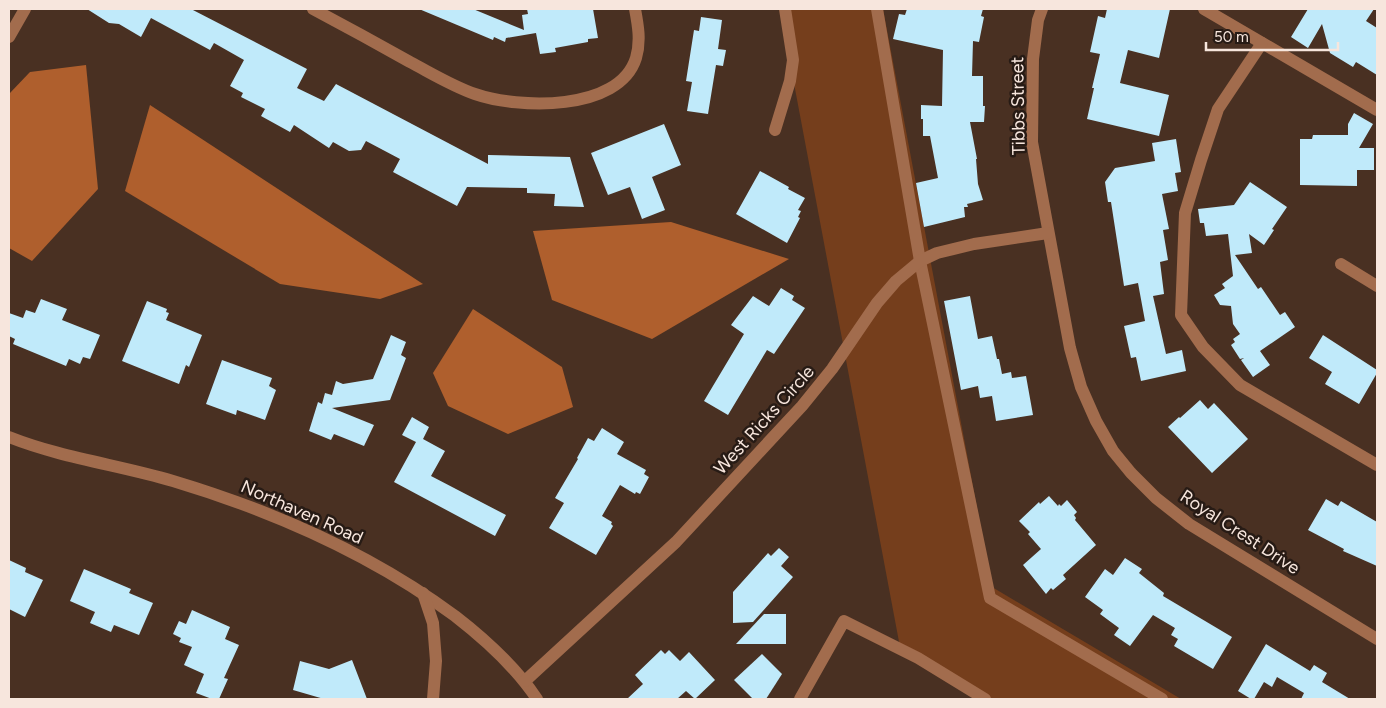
<svg xmlns="http://www.w3.org/2000/svg" width="1386" height="708" font-family="Figtree,sans-serif">
<style>
.green{fill:#753e1c}
.water{fill:#af5f2d}
.building{fill:#c0eafa}
.lines{fill:none;stroke-linecap:round;stroke-linejoin:round}
.minor{stroke:#a26c4d;stroke-width:12}
.labels{text-anchor:middle;stroke-width:5;stroke-linejoin:round;paint-order:stroke}
.street-label{font-size:18px;fill:#f7e6dd;stroke:#271b15}
</style>
<rect width="100%" height="100%" fill="#493022"/>
<path class="green" d="M780 9H883L992 587 1181 699H986L900 647Z"/>
<g class="water">
<path d="M86 65 98 189 32 261 9 248V94L30 72Z"/>
<path d="M150 105 423 284 380 299 280 284 125 191Z"/>
<path d="M671 222 789 259 652 339 552 300 533 231Z"/>
<path d="M473 309 562 367 573 407 508 434 448 406 433 373Z"/>
</g>
<g class="building">
<path d="M87 9H191L307 69 297 88 324 101 336 84 488 164V155L570 157 584 207 554 206 555 194 527 193V188L467 187 457 206 393 172 400 159 366 141 361 150 349 151 333 142 329 148 294 125 290 132 261 116 265 109 241 97 243 93 230 86 244 60 214 43 210 50 151 18 141 37 119 24 109 23Z"/>
<path d="M419 9H473L524 30 522 15 528 14 527 9H593L598 38 588 39V42L555 48 556 52 540 54 536 33 506 38 505 42 494 37 493 40Z"/>
<path d="M907 9H983L981 16 984 17 979 42 973 41 972 76H983V106H985L984 122H970L977 159H976L978 184 983 200 967 204 968 207H964L965 217 924 227 916 183 938 178 930 136H923V119H921V105L942 106 943 50 893 39 899 14 905 15Z"/>
<path d="M1107 9H1170L1159 58 1128 50 1120 83 1169 95 1159 136 1087 119 1094 88H1092L1100 54 1090 52 1098 16 1105 18Z"/>
<path d="M1308 9H1374L1366 21 1377 28V75L1356 62 1353 67 1330 53 1322 24 1308 48 1291 37Z"/>
<path d="M701 17 722 20 718 49 726 50 723 66 716 65 708 114 687 111 692 82 686 81 694 30 699 31Z"/>
<path d="M1354 113 1373 124 1359 148H1374V170H1357V186L1300 185V139H1312L1313 135H1348V124Z"/>
<path d="M664 124 681 165 652 177 665 210 642 219 630 187 608 195 591 153Z"/>
<path d="M1176 139 1181 172 1175 173 1178 191 1162 194 1169 229 1163 230 1168 260 1160 262 1164 294 1153 296 1166 354 1182 350 1186 371 1141 381 1136 357 1131 358 1124 326 1145 321 1138 283 1124 286 1111 202H1108L1105 182 1115 168 1155 161 1152 143Z"/>
<path d="M760 171 789 187 788 189 805 198 798 210 801 211 798 217 800 218 787 243 736 214Z"/>
<path d="M1250 182 1287 207 1272 229 1274 230 1264 245 1249 234 1252 253 1235 255 1258 289 1261 287 1280 315 1285 312 1295 327 1260 351 1270 365 1253 377 1241 360 1244 358 1240 359 1231 345 1235 342 1233 339 1240 334 1233 324 1231 306 1220 305 1214 295 1225 288 1222 284 1233 276 1228 234 1206 236 1204 223H1200L1198 209 1234 205Z"/>
<path d="M781 288 794 296 792 300 805 308 774 354 767 350 728 415 704 401 744 334 731 325 753 296 769 306Z"/>
<path d="M970 296 978 339 992 336 997 359H999L1002 374 1011 372 1012 378 1026 376 1033 415 996 421 992 396 980 398 978 386 961 390 944 301Z"/>
<path d="M41 299 67 309 62 320 100 335 90 359 83 357 80 364 69 359 66 366 13 344 15 339 9 336V313L23 318 26 310 35 313Z"/>
<path d="M147 301 167 309 166 312 169 313 166 320 202 335 189 367 186 365 179 384 122 361Z"/>
<path d="M391 335 406 342 401 355 406 358 390 400 332 408 374 425 364 446 334 434 331 440 309 431 318 402 322 404 325 393 332 395 336 381 343 384 373 379Z"/>
<path d="M1323 335 1377 370V373L1359 404 1325 384 1332 372 1309 358Z"/>
<path d="M222 360 272 378 269 386 276 390 265 420 237 410 236 415 206 404Z"/>
<path d="M1200 400 1208 409 1214 403 1248 439 1212 473 1168 427 1179 417 1180 418Z"/>
<path d="M412 417 429 427 423 439 445 451 431 476 506 515 495 536 394 482 416 442 402 435Z"/>
<path d="M602 428 624 442 617 454 646 470 644 474 649 477 640 494 636 492 635 494 620 485 602 516 612 522 611 524 613 526 596 555 549 528 564 503 555 498 578 459 577 458 588 438 594 441Z"/>
<path d="M1049 496 1058 506 1059 504 1061 506 1067 500 1077 512 1074 515 1076 518 1075 520 1096 545 1063 575 1066 579 1053 590 1051 588 1046 594 1023 565 1041 549 1028 534 1030 532 1019 521 1039 502 1040 504Z"/>
<path d="M1326 499 1338 506 1341 501 1377 522V566L1343 551 1344 549 1308 530Z"/>
<path d="M779 548 789 557 781 566 793 577 753 622 733 623V592L768 553 771 556Z"/>
<path d="M1125 558 1142 569 1139 573 1164 593 1163 596 1232 637 1213 669 1174 646 1178 639 1171 635 1175 628 1153 615 1130 646 1114 635 1119 628 1100 614 1103 610 1085 597 1105 569 1113 575Z"/>
<path d="M9 560 26 568 25 572 43 580 25 617 9 609Z"/>
<path d="M84 569 131 589 129 593 153 603 139 635 114 625 111 632 90 623 95 612 70 601Z"/>
<path d="M192 610 230 627 225 639 239 645 224 678 228 679 219 699H212L196 693 204 674 184 665 192 647 179 642 181 638 173 634 179 621 186 624Z"/>
<path d="M764 614H786V644H736Z"/>
<path d="M1266 644 1310 671 1314 665 1327 673 1322 682 1350 699H1301L1304 693 1277 677 1272 687 1264 682 1254 699H1251L1238 691Z"/>
<path d="M661 650 665 654 669 650 680 661 689 652 715 680 695 699 686 691 677 699H627L643 684 635 675Z"/>
<path d="M762 654 782 674 766 699H753L734 680Z"/>
<path d="M352 660 367 699H324L293 690 300 661 329 669Z"/>
</g>
<g class="lines">
<g class="minor">
<path d="M313 9C345 26 378 44 410 62 431 73 452 86 475 94 518 109 619 112 636 58 641 41 638 25 635 9"/>
<path d="M877 9 920 261 990 598 1162 699"/>
<path d="M1042 9 1038 20 1033 59 1032 142 1070 348 1081 387 1096 421 1113 451 1131 473 1156 498 1189 524 1377 639"/>
<path d="M1204 9 1377 110"/>
<path d="M9 37 25 9"/>
<path d="M1262 43 1218 109 1201 160 1185 213 1181 315 1203 347 1240 385 1377 465"/>
<path d="M775 130 790 81 793 60 785 9"/>
<path d="M1341 264 1377 286"/>
<path d="M9 437C62 458 119 465 173 481 273 511 371 554 455 616 486 640 515 666 537 699"/>
<path d="M423 593 433 623 436 661 433 699"/>
<path d="M525 681 676 542 802 406 832 369 877 303 896 281 920 261 937 253 974 244 1048 233"/>
<path d="M800 699 844 621 918 658 985 699"/>
</g>
</g>
<g class="labels">
<g class="street-label">
<text transform="translate(1018 106) rotate(-91)" y="6">Tibbs Street</text>
<text transform="translate(764 420) rotate(-48)" y="6">West Ricks Circle</text>
<text transform="translate(302 512) rotate(24)" y="6">Northaven Road</text>
<text transform="translate(1240 532) rotate(33)" y="6">Royal Crest Drive</text>
</g>
</g>
<rect width="1386" height="708" fill="none" stroke="#f7e6dd" stroke-width="20"/>
<path d="M1206 42v8h132v-8" fill="none" stroke="#f7e6dd" stroke-width="2.5"/>
<text x="1214" y="42" font-size="15" fill="#f7e6dd" stroke="#271b15" stroke-width="4" paint-order="stroke">50 m</text>
</svg>
